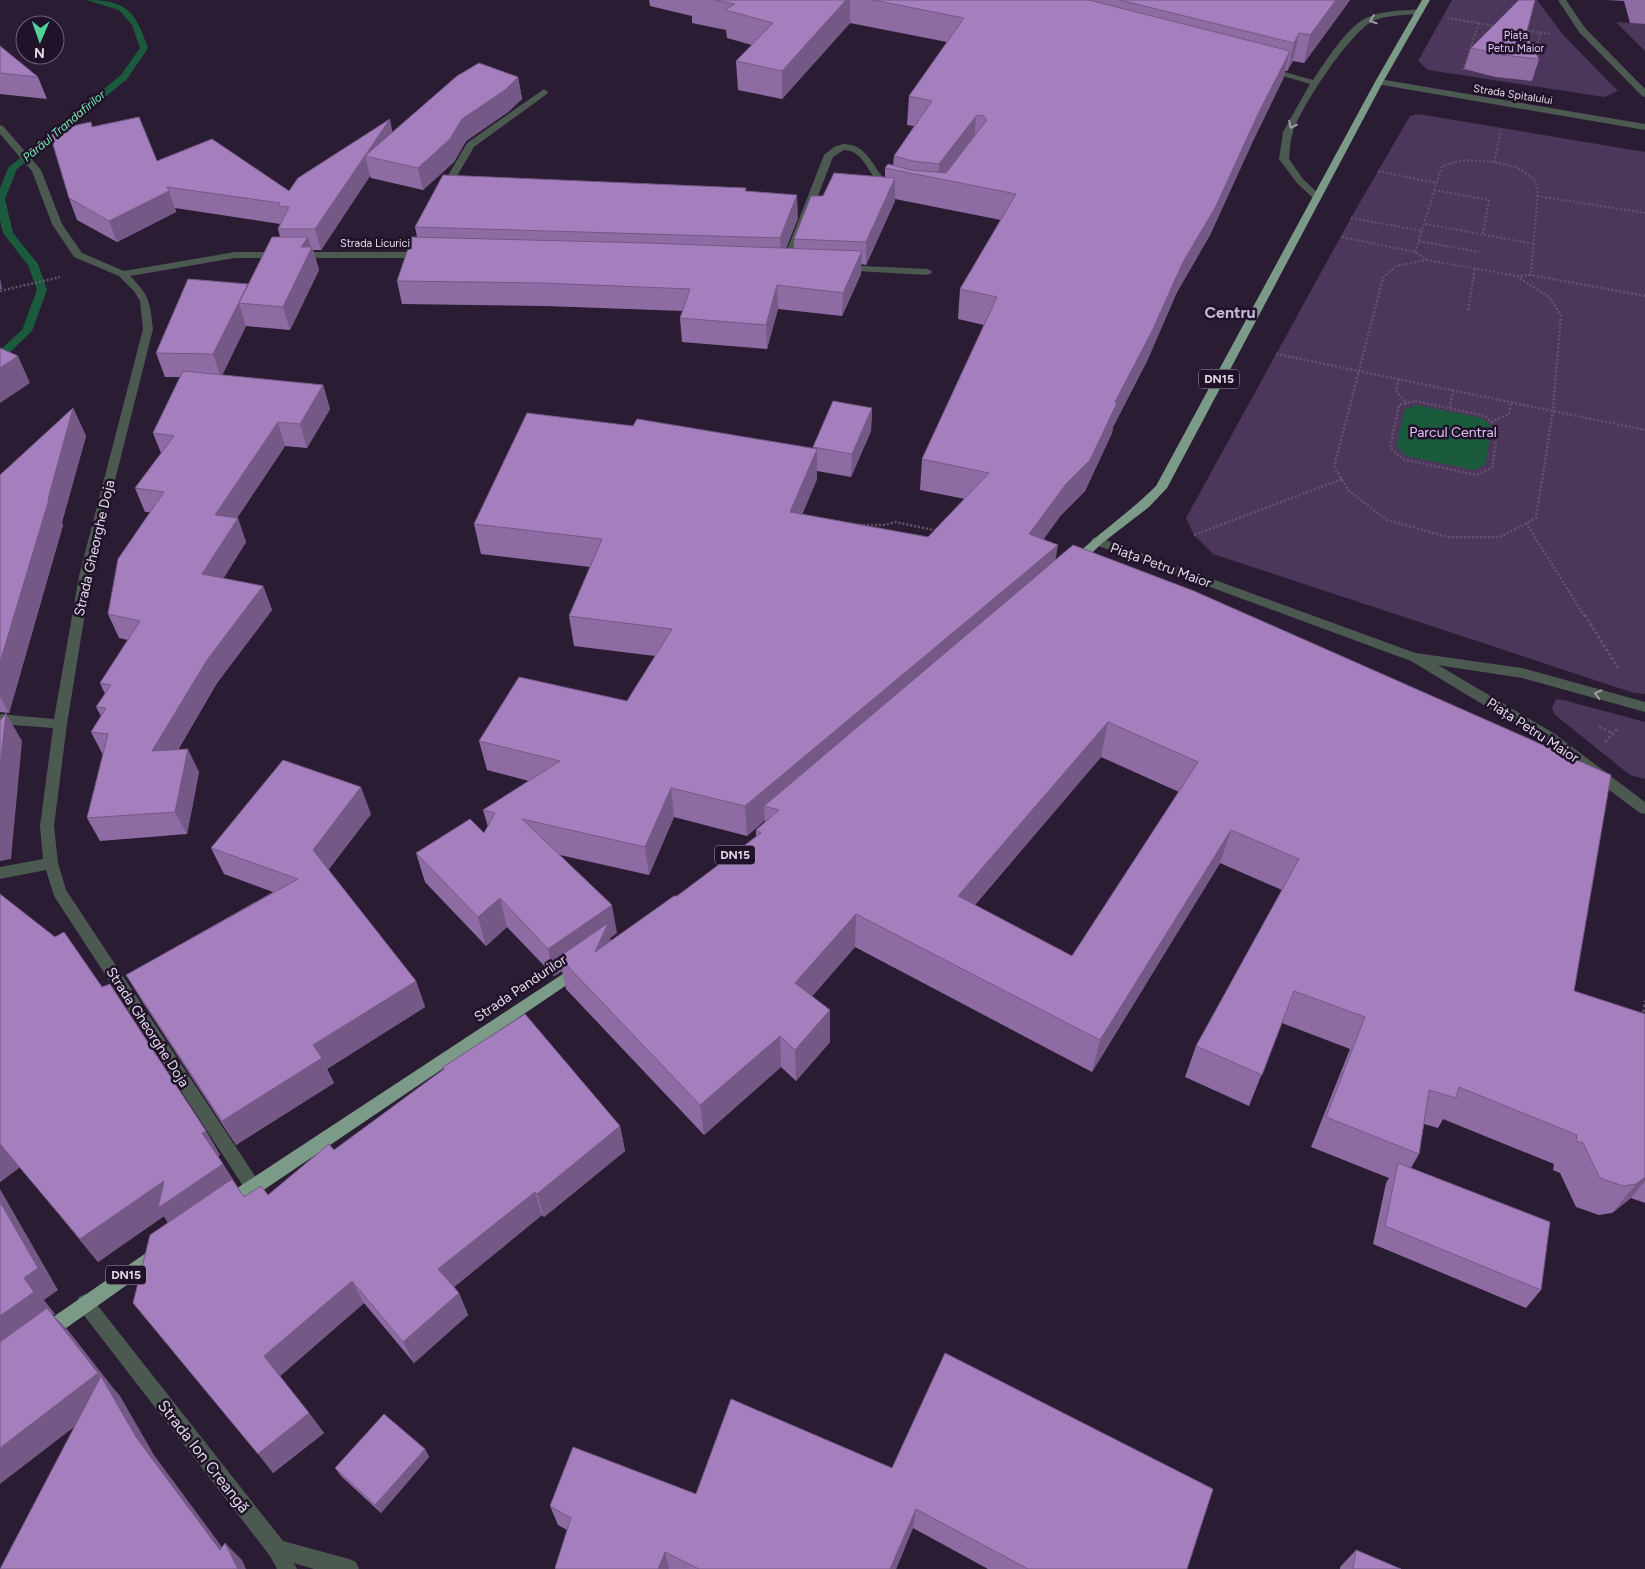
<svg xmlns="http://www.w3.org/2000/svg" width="1645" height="1569" font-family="Figtree,sans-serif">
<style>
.green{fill:#4d365b}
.water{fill:#1a5b3e}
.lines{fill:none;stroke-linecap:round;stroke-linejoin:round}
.stream{fill:#1a5b3e;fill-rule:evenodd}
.path-far2{stroke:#62556a;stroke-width:2;stroke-dasharray:2 2;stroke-linecap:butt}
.path-far1{stroke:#62556a;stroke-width:2.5;stroke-dasharray:2 2;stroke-linecap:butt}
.path{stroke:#62556a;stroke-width:3;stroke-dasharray:2.5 2.5;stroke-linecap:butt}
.service{fill:#4c5951;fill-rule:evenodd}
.minor{fill:#4c5951;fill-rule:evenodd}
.tertiary{fill:#4c5951;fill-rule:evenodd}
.trunk{fill:#7c9a88;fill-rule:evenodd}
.wall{fill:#8e6ca3;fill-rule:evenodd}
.shaded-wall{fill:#745885}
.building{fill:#a57ebe;stroke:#745885;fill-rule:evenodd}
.oneway{stroke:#9e9fa4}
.labels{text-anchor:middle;stroke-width:5;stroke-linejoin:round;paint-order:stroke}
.far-park-label{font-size:11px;fill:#e1c2f6;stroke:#201329}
.far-street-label{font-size:11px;fill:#e2d9e8;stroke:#201329}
.far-water-label{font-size:12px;font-style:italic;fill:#78e9b1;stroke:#201329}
.shield{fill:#201329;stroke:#a89eaf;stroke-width:1}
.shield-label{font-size:12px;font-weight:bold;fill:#e2d9e8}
.park-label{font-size:14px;fill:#e1c2f6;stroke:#201329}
.street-label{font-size:14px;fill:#e2d9e8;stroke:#201329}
.far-district-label{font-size:16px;font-weight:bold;fill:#c9b8d5;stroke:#201329}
.near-street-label{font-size:16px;fill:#e2d9e8;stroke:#201329}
</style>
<rect width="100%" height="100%" fill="#2a1c33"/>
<g class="green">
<path d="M1452 0H1537L1564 36 1618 91 1604 97 1428 70 1418 61Z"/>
<path d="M1616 22 1645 24V51Z"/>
<path d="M1418 114 1645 152V694L1634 693 1213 554 1194 535 1186 518 1352 216 1410 116Z"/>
<path d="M1556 699 1563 700 1645 722V779L1630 775 1554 714 1552 708Z"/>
</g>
<path class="water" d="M1417 405 1482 418 1492 427 1485 465 1474 470 1406 456 1396 446 1405 409Z"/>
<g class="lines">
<path class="stream" d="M86 0C127 0 135 11 148 48L127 79 17 169 5 199 13 233 38 264 47 290 32 331 4 358 0 359V350L22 330 37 290 28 265 3 233 0 220V188L8 168 121 75 140 48 132 25 119 10Z"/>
<g class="path-far2">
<path d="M1447 18 1495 26"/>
<path d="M1524 30 1550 34"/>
<path d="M1535 55 1540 33"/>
<path d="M1463 70 1479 23"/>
<path d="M1494 162 1501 130"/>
<path d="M1378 171 1436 183"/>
<path d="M1434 190 1489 200 1483 234"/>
<path d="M1537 196 1645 213"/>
<path d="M1351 218 1423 231"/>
<path d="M1425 224 1534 244"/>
<path d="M1342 237 1415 252 1427 260 1512 275"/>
<path d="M1419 241 1479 252"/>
<path d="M1415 252 1442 166 1463 160 1494 162 1516 167 1534 179 1538 190 1531 275"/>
<path d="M1386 275 1396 266 1427 260"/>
<path d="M1474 275 1475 269"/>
<path d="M1528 275H1532"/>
</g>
<g class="path-far1">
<path d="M1387 274 1383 278 1334 467 1349 491 1387 520 1448 537H1500L1536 518 1553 411 1561 315 1549 297 1516 276"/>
<path d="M1505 274 1516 276 1531 275 1645 296"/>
<path d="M0 291 60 277"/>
<path d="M1468 310 1474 274"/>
<path d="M1276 354 1645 430"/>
<path d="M1399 379 1396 391 1407 403"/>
<path d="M1415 401 1485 416 1498 428 1492 468 1476 475 1402 459 1390 447 1399 405Z"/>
<path d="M1450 408 1453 390"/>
<path d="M1491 422 1509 414 1511 402"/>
<path d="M1526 523 1585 617"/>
<path d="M855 525H885L895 522 938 531"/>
<path d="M1194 535 1342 479"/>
</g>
<g class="path">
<path d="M1585 615 1618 668"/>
<path d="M1599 727 1614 734"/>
<path d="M1605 742 1617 729"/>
<path d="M1643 1017 1645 1001"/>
</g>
<path class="service" d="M843 144C864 144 870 160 881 175 886 181 891 184 896 189L891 192C870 185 867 150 844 150L833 157 791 265 790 267H782L781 265 824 155 834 147Z"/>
<g class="minor">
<path d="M1558 0H1566L1585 28 1645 89V97L1642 96 1579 32Z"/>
<path d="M1379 79 1645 124V130L1376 84V80Z"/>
<path d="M544 89 548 92 547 94 474 147 447 193H441L439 191 467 143Z"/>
<path d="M0 125 3 126 41 170 62 224 82 253 124 271 235 252H423L428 255 423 258H235L130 276C150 296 150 302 153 329L91 576 67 724 54 826 58 863 66 890 259 1182 261 1187 259 1192 253 1195 247 1192 54 896 46 870 0 879V867L43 859 40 826 53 728 0 724V714L54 719 79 576 143 329 140 301 134 291 119 276 74 257 52 224 32 171 0 134Z"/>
<path d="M842 265 928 269 933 272 928 275 838 270 837 268Z"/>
<path d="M1416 653 1522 668 1645 702V712L1522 678 1411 661 1410 658 1411 655Z"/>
<path d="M85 1294 91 1297 283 1541 349 1559 356 1562 359 1569H314L294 1563 297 1569H277L270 1556 79 1309 76 1303 79 1297Z"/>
</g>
<g class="tertiary">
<path d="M1420 9 1424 11 1423 13C1407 16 1388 14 1373 21 1351 31 1300 108 1293 132 1290 141 1290 150 1289 159L1303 179 1322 197 1317 200 1314 199 1297 183 1279 159 1283 132 1310 84 1262 70 1266 67 1313 80C1326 61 1346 28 1366 18 1382 10 1403 11 1420 9Z"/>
<path d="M1097 537 1421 655 1555 734 1645 802V814L1640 813 1545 742 1411 661 1093 544 1091 541 1093 538Z"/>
</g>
<g class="trunk">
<path d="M1422 0H1430L1383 82 1167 488 1149 507 1101 544 1078 567H1070L1068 564 1070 561C1097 534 1129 513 1156 486L1375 82Z"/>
<path d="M578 964 583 966 586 970 583 974 234 1210 228 1212 222 1210 220 1204 222 1198Z"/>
<path d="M159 1244 165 1246 168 1252 165 1258 52 1338 46 1341 40 1338 37 1332 40 1326Z"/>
</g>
</g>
<g class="wall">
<path d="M649 0H1350L1304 63 1293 61 1287 71H1285L1283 79 1252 143 1210 235 1177 292 1147 361 1113 427 1112 433 1085 491 1061 515 1043 540 1055 560 1574 991 1645 1014V1203L1631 1198 1612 1213 1599 1215 1576 1207 1560 1173 1553 1170 1554 1164 1443 1119 1438 1128 1424 1124 1419 1154 1411 1168 1541 1290 1526 1308 1373 1244 1386 1183 1389 1178 1311 1147 1350 1049 1282 1023 1249 1106 1185 1077 1196 1046 1282 890 1220 863 1092 1072 855 947 812 996 830 1042 796 1081 781 1067 704 1135 566 989 562 971 554 976 507 927 486 946 425 882 416 853 484 833 488 827 483 810 529 781 487 770 479 741 627 701 655 656 574 646 569 616 590 567 481 554 474 524 813 448V447L872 408 871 431 851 477 817 471V479L802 514 928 537 965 499 920 490 922 459 984 325 958 319 960 289 1001 220 895 199V201L866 265 861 264V274L842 316 778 309 767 349 682 342 680 318 683 311 546 306 402 304 397 281 417 237 415 227 746 188V191L798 218 786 248H794V239L823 196 885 177V168L893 166 894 156 914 126 907 125 909 96 947 42 850 23 782 99 738 90 736 61 752 45 727 38 726 30 692 23V16L650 6ZM1101 757 1179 792 1072 956 975 905ZM674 817 747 836 765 820V822L756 830V837L677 896 611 941 610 938 617 933 560 855 649 875Z"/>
<path d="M1607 0H1645V24L1630 23 1624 1Z"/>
<path d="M1526 35 1539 59 1532 81 1496 77 1464 69 1471 48Z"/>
<path d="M0 46 38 77 47 99 0 94Z"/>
<path d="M518 77 522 99 508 112 466 141 454 162 423 190 371 178 370 176 321 250H313L319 270 290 330 246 326 222 375 323 385 330 409 307 448 285 446 237 518 246 542 223 579 263 586 272 610 217 683 178 750 199 772 187 834 100 841 87 818 103 755 91 732 101 716 96 707 105 694 100 683 128 640 119 638 108 614 150 512H145L135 488 161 453 153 433 180 377H165L156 353 248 285 280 237 278 229 280 224 175 208 176 212 117 242 77 220 69 198 92 127 157 161 289 191 393 132Z"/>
<path d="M73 408 86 436 62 522 63 525 9 713 0 712V475Z"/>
<path d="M371 814 328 870 416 981 425 1007 327 1069 334 1083 236 1145 142 1001 126 975 273 892 224 874 211 848Z"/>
<path d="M102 987 206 1131 220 1155 218 1156 244 1197 268 1195 334 1150 444 1069 443 1067 620 1126 625 1151 544 1217 542 1215 454 1287 459 1293 468 1315 414 1363 364 1303 280 1376 309 1413 324 1433 273 1473 168 1223 164 1216 98 1262 20 1167 0 1182Z"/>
<path d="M425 1449 429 1457 381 1513 341 1476 335 1468Z"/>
<path d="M892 1468 1187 1569H988L913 1528 896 1569H555V1568L567 1530 558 1525 550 1506 696 1494Z"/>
<path d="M1356 1550 1401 1569H1340V1567Z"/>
</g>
<g class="shaded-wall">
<path d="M846 0H850V23L782 99V71Z"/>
<path d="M1336 0H1350L1304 63 1310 35Z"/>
<path d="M1299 33 1293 61 1287 71 1294 43Z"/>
<path d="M1290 51 1283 79 1252 143 1210 235 1177 292 1147 361 1113 427 1112 433 1085 491 1061 515 1025 564 1029 534 1115 402 1183 262Z"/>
<path d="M518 77 522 99 508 112 466 141 454 162 423 190 418 168 462 119Z"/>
<path d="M976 116 974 145 947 180 938 178 939 164Z"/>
<path d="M390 119 394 140 365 156 370 176 321 250 315 229Z"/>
<path d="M895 178V201L866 265V242Z"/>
<path d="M169 191 176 212 117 242 109 221Z"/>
<path d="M797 195 798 218 781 261 780 238Z"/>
<path d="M308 237 311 249 312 247 319 270 290 330 283 307 301 247Z"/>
<path d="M862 251 861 274 842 316 843 293Z"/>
<path d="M0 278 2 289H0Z"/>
<path d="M248 284 239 303 246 326 221 378 213 354Z"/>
<path d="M777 285 778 309 767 349 766 325Z"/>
<path d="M18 356 30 383 0 403V368Z"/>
<path d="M323 385 330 409 307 448 300 424Z"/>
<path d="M73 408 86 436 62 522 63 525 9 713 0 697V662Z"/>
<path d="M872 408 871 431 851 477 852 454Z"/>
<path d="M278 422 285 446 223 539 215 515Z"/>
<path d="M817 449V479L791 542 790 512Z"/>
<path d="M238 518 246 542 211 598 202 574Z"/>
<path d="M1058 545 1053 575 764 806 765 820 747 836 745 806Z"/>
<path d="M263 586 272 610 217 683 163 774 152 751 207 660Z"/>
<path d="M6 713 22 741 11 859 0 861V717L4 725Z"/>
<path d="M1108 722 1101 757 954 929 958 896Z"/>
<path d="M188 749 199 772 187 834 175 812Z"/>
<path d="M361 787 371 814 323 877 313 850Z"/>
<path d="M671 788 674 817 649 875 645 847Z"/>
<path d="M1231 830 1220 863 1092 1072 1100 1040Z"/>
<path d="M500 898 507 927 486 946 478 917Z"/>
<path d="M612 905 617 933 610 938 614 956 595 952 559 957 562 971 554 976 548 949Z"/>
<path d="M856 914 855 947 796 1015 795 983Z"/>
<path d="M416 981 425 1007 327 1069 334 1083 236 1145 222 1121 313 1045Z"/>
<path d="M830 1010V1042L796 1081 795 1050Z"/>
<path d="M780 1036 781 1067 704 1135 700 1105Z"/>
<path d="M620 1126 625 1151 544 1217 537 1194Z"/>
<path d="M206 1131 220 1155 217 1157 202 1133Z"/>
<path d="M0 1144 20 1167 0 1182Z"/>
<path d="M223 1164 238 1188 174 1230 164 1216 98 1262 80 1239 164 1181Z"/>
<path d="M1645 1177V1181L1631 1198 1612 1213 1636 1184Z"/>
<path d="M0 1189 58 1290 44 1300 55 1314 53 1315 67 1329 114 1389 120 1396 154 1455 236 1566 225 1543 242 1560 246 1569H238L220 1550 136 1437 113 1397 0 1484V1316L24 1278 0 1202Z"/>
<path d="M535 1192 542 1215 448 1292 438 1269Z"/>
<path d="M352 1281 364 1303 279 1377 264 1356Z"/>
<path d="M459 1293 468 1315 414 1363 403 1342Z"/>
<path d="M309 1413 324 1433 273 1473 258 1454Z"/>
<path d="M425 1449 429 1457 381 1513 375 1505Z"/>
<path d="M916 1509 913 1528 896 1569H890Z"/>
<path d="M665 1552 669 1569H658Z"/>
</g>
<g class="building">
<path d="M715 0H846L782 71 736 61 773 23 725 10 735 4Z"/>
<path d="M873 0H1089L1290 51 1258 114 1216 206 1183 262 1152 331 1115 402 1117 403 1090 460 1066 484 1029 534 1058 545 745 806 671 788 645 847 522 819 612 905 548 949 500 898 478 917 416 853 470 819 484 833 495 813 483 810 560 761 479 741 519 677 627 701 672 629 569 616 602 539 474 524 527 413 633 426 637 419 817 449 790 512 928 537 989 473 922 459 997 297 960 289 1016 194 885 168 888 164 911 170 946 173 987 120 983 115 976 116 939 164 913 161 894 156 932 101 909 96 964 18Z"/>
<path d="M1120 0H1336L1310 35 1299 33 1294 43Z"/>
<path d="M1519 0H1535L1526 35 1539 59 1503 55 1471 48Z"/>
<path d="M0 46 38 77 0 73Z"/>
<path d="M479 63 518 77 505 90 462 119 450 139 418 168 365 156 457 76Z"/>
<path d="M139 117 157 161 212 139 289 191 298 178 390 119 315 229H278L289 207 278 206 280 203 167 187 169 191 109 221 69 198 49 131 91 122 92 127Z"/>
<path d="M834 173 895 178 866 242 794 239 811 196H823Z"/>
<path d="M443 175 746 188 745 191 797 195 780 238 415 227Z"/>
<path d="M272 237H308L301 247H312L283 307 239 303Z"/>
<path d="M412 237 647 243 862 251 843 293 777 285 766 325 680 318 690 289 543 283 397 281Z"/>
<path d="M188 279 248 284 213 354 156 353Z"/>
<path d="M0 348 18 356 0 368Z"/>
<path d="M183 371 323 385 300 424 278 422 215 515 238 518 202 574 263 586 207 660 152 751 188 749 175 812 87 818 108 734 91 732 106 708 96 707 111 685 100 683 140 621 108 614 118 559 164 492 135 488 174 436 153 433Z"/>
<path d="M833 401 872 408 852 454 813 447Z"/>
<path d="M73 408 48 499 50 496 0 662V475Z"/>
<path d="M1073 545 1194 591 1611 775 1574 991 1645 1014V1177L1636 1184 1623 1186 1600 1178 1583 1143 1576 1141 1577 1135 1459 1087 1456 1098 1429 1090 1419 1154 1326 1117 1365 1017 1294 991 1262 1075 1196 1046 1299 859 1231 830 1100 1040 856 914 795 983 830 1010 795 1050 780 1036 700 1105 559 957 608 923 595 952 674 896H677L761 833 756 830 779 810 764 806ZM1108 722 1198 762 1072 956 958 896Z"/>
<path d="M6 713 0 767V721Z"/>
<path d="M283 760 361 787 313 850 416 981 313 1045 322 1058 222 1121 126 975 298 879 211 848Z"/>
<path d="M0 894 55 937 64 932 102 987 110 984 206 1131 202 1133 223 1164 158 1208 164 1181 80 1239 0 1144Z"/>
<path d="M525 1014 620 1126 537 1194 535 1192 438 1269 459 1293 403 1342 352 1281 264 1356 309 1413 258 1454 133 1303 150 1235 232 1179 244 1197 261 1186 268 1195 329 1144 334 1150 444 1069 443 1067Z"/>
<path d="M1398 1163 1550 1222 1541 1290 1385 1226Z"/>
<path d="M0 1202 38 1268 24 1278 34 1292 0 1316Z"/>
<path d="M47 1308 98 1373 0 1448V1342Z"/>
<path d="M945 1353 1213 1489 1187 1569H1028L916 1509 890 1569H699L665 1552 658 1569H557L555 1568 571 1518 550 1506 573 1447 696 1494 731 1399 892 1468Z"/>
<path d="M101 1376 136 1437 220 1550 225 1543 238 1569H0Z"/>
<path d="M384 1414 425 1449 375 1505 335 1468Z"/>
<path d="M1356 1550 1401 1569H1353Z"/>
</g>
<defs><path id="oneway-chevron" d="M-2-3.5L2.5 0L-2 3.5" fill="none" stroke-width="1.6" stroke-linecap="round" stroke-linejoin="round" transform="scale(1.25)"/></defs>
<g class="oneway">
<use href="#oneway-chevron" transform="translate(1373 20) rotate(161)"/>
<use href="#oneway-chevron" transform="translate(1292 125) rotate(116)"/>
<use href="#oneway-chevron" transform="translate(1598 694) rotate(-165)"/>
</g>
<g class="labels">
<g class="far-park-label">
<text x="1516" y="39">Piața<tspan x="1516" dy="13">Petru Maior</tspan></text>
</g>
<g class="far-street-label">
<text transform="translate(1513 94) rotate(9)" y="4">Strada Spitalului</text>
<text x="375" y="247">Strada Licurici</text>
</g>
<g class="far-water-label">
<text transform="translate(64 126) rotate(-40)" y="4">Pârâul Trandafirilor</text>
</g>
<g class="shield">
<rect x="1199" y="369.5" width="40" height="19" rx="4"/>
<rect x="715" y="845.5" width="40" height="19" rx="4"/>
<rect x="106" y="1265.5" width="40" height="19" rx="4"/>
</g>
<g class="shield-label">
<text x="1219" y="383">DN15</text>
<text x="735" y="859">DN15</text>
<text x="126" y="1279">DN15</text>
</g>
<g class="park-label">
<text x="1453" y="437">Parcul Central</text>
</g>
<g class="street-label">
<text transform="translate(94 548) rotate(-77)" y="5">Strada Gheorghe Doja</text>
<text transform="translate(1161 565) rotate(20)" y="5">Piața Petru Maior</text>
<text transform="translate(1533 730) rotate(33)" y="5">Piața Petru Maior</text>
<text transform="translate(520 988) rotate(-34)" y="5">Strada Pandurilor</text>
<text transform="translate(148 1027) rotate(57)" y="5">Strada Gheorghe Doja</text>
</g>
<g class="far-district-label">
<text x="1230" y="318">Centru</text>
</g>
<g class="near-street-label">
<text transform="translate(204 1456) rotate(52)" y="6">Strada Ion Creangă</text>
</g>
</g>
<g transform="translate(40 40) rotate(182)"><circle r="24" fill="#201329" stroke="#6e6275"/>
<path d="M0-4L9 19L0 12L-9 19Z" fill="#51d398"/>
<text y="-8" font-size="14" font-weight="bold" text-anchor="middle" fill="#e2d9e8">N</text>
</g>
</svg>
